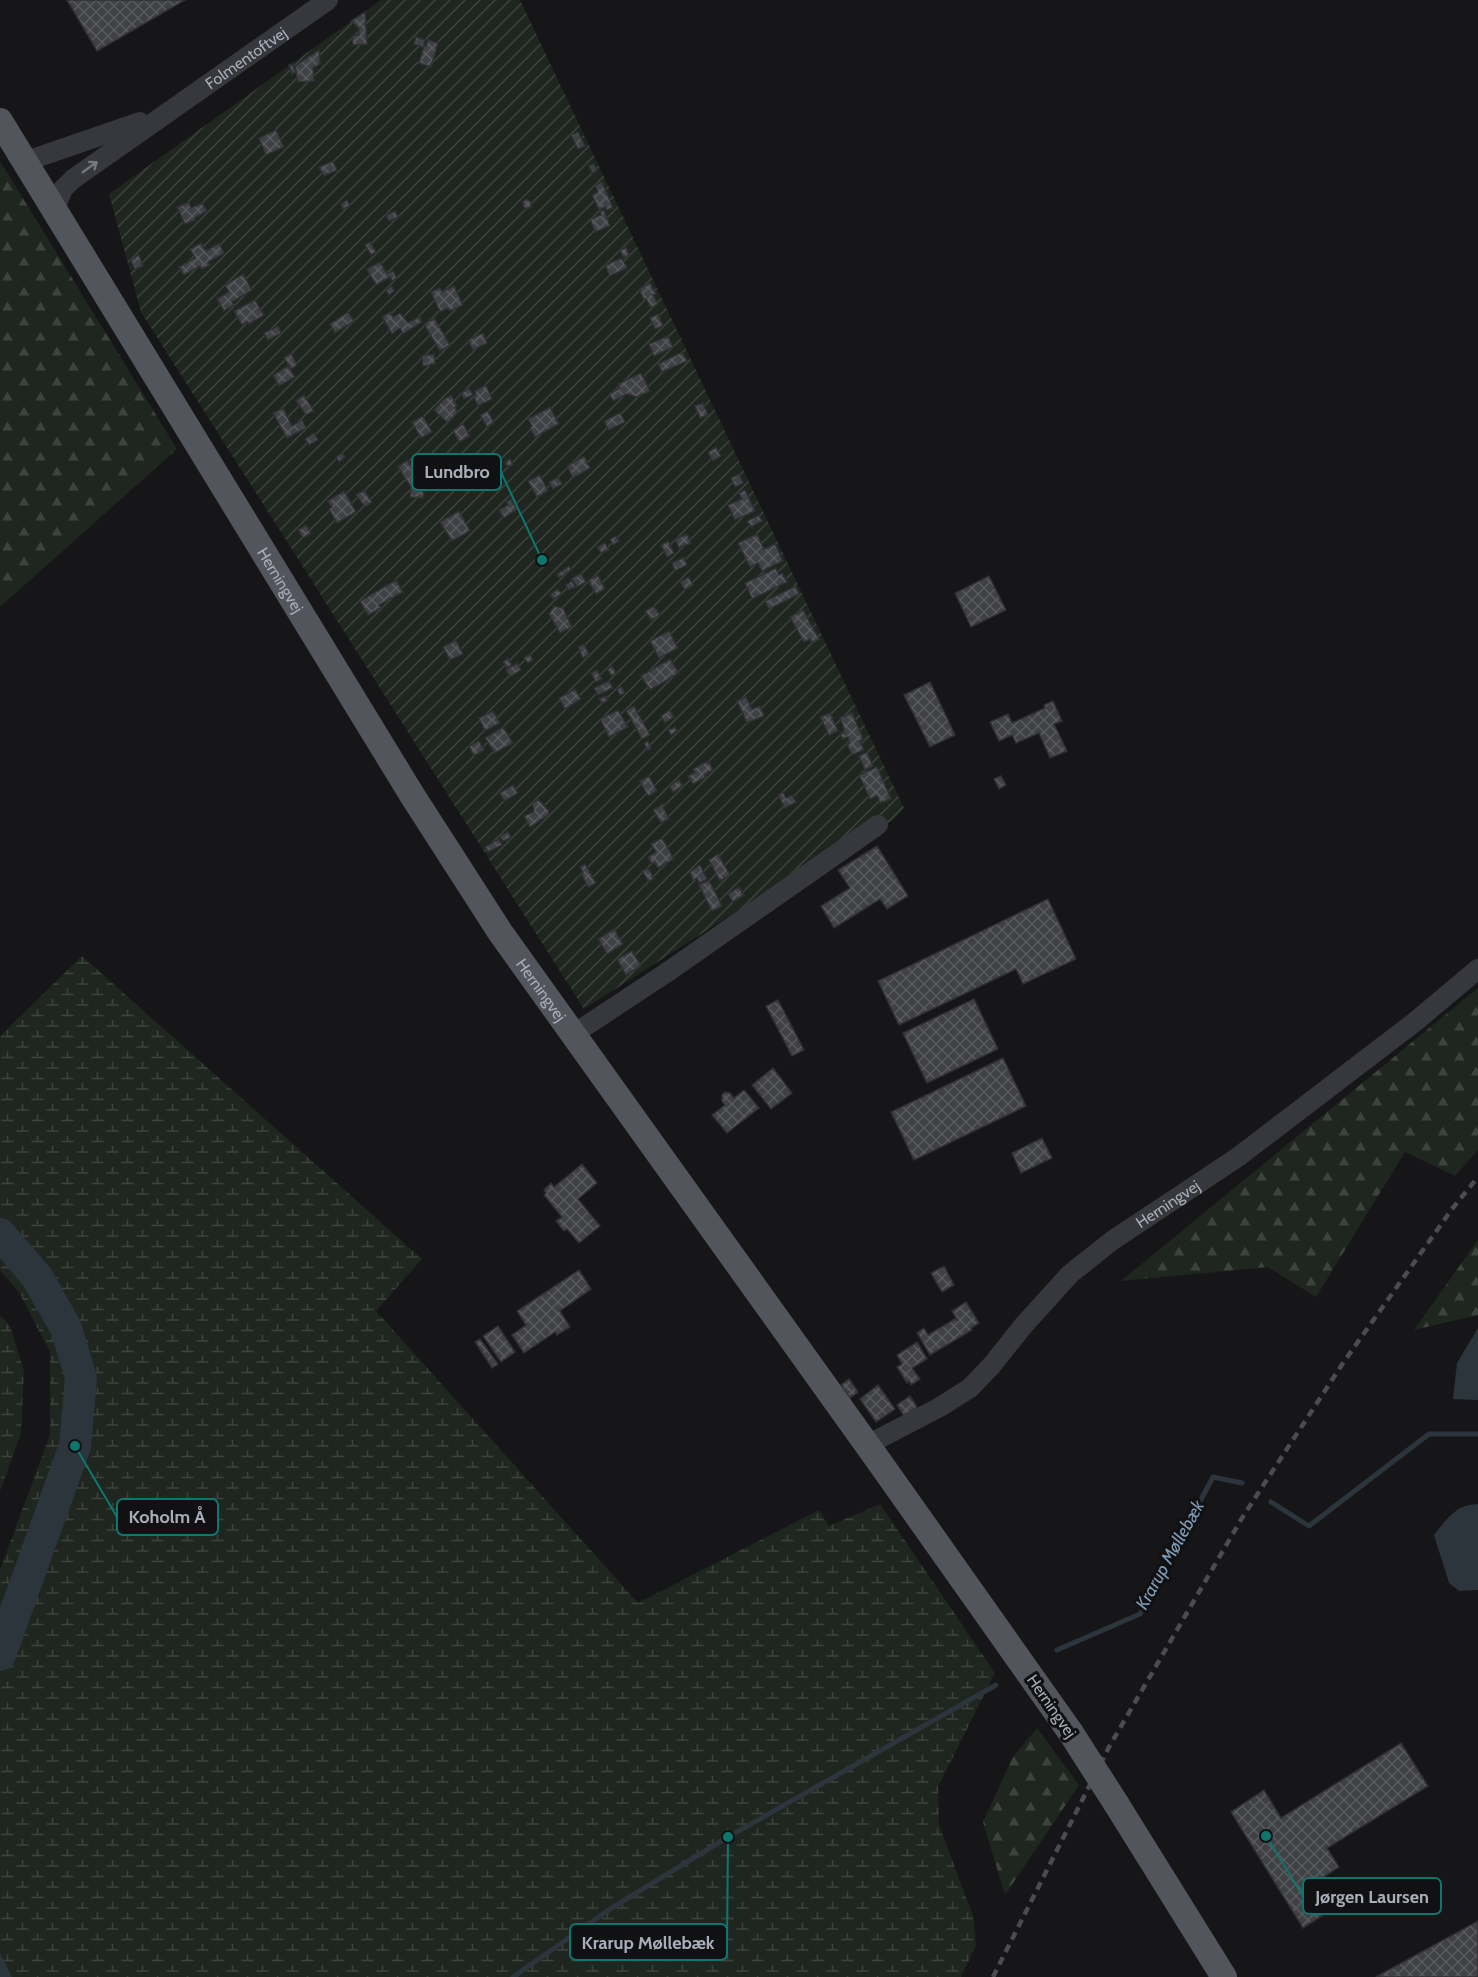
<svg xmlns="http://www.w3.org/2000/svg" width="1478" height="1977" font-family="Cabin,sans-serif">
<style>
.forest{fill:url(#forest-firs)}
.wetland{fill:url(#wetland-marsh)}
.garden{fill:url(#garden-furrows)}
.water{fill:#2c353c}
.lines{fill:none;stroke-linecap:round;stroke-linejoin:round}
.stream{stroke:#2c353c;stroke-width:5}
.river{stroke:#2c353c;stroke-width:32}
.building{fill:url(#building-cross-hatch);stroke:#303034;stroke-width:1.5}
.minor{stroke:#37383d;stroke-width:20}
.major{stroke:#53555c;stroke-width:26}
.rail{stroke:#4a4c52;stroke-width:4.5;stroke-dasharray:8 6;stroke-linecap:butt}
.major-bridge{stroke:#53555c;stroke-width:26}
.oneway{stroke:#757881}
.labels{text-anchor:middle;stroke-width:6;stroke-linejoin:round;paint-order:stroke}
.street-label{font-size:16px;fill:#a8adb8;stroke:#111113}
.water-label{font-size:18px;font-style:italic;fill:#7f9bb3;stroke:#111113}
.leader{fill:none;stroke:#0f766e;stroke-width:2}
.callout-dot{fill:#0f766e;stroke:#111113;stroke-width:2}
.callout{fill:#111113;stroke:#0f766e;stroke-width:2}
.callout-label{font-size:18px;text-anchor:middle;font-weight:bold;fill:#a8adb8}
</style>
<defs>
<pattern id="forest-firs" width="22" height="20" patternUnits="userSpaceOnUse" patternTransform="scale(1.5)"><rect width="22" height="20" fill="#1e261f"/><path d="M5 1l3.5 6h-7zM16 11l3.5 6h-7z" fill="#3c433d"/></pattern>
<pattern id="wetland-marsh" width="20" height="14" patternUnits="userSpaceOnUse" patternTransform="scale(1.5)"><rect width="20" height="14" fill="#1e261f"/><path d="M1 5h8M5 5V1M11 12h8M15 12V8" fill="none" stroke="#3c433d"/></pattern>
<pattern id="garden-furrows" width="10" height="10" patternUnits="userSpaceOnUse" patternTransform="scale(1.5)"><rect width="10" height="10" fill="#1e261f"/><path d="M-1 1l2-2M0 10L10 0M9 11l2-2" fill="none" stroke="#3c433d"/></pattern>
<pattern id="building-cross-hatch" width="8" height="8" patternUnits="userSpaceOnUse" patternTransform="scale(1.5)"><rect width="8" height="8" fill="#404145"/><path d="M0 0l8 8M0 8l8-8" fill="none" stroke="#595a5e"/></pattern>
</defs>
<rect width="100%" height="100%" fill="#161618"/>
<g class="forest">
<path d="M0 161 177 449 0 607Z"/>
<path d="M1478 988V1150L1455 1176 1405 1152 1316 1297 1268 1267 1121 1281Z"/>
<path d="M1478 1240V1315L1414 1330Z"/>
<path d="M1037 1728 1079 1785 1005 1895 983 1822 1013 1757Z"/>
</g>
<g class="wetland">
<path d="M82 956 422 1259 376 1311 638 1603 819 1510 829 1526 880 1504 995 1673 938 1787 939 1825 973 1916 976 1945 961 1977H0V1570L50 1435V1352L20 1294 0 1270V1036Z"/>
<path d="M0 1315 10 1326 24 1371 21 1433 0 1491Z"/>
</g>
<path class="garden" d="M381 0H520L904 808 892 821 739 910 584 1009 141 312 109 194Z"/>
<g class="water">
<path d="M1478 1328V1400L1453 1399 1457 1363Z"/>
<path d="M1478 1504V1590L1459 1591 1449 1583 1434 1535C1448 1518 1455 1505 1478 1504Z"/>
<path d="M0 1953 12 1977H0Z"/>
</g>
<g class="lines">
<g class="stream">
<path d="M1271 1502 1309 1526 1429 1434H1478"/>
<path d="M1057 1650 1140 1614 1213 1477 1242 1483"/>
<path d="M513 1977 610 1909 728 1837 996 1685"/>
</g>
<path class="river" d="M0 1234 37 1277 66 1328 81 1378 75 1446 0 1655"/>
</g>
<g class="building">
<path d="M67 0H185L97 51Z"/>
<path d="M365 12 367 44 353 45 352 36 359 35V28L351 21Z"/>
<path d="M416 37 425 40 423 47 414 44Z"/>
<path d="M428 40 438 43 431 67 419 63 424 46H426Z"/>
<path d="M319 50 320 64 313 68 314 81 298 82 295 66Z"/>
<path d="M292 64 296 72 292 74 289 65Z"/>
<path d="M276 130 284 147 266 155 259 138Z"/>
<path d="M578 132 585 146 578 149 571 135Z"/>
<path d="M333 161 337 170 324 176 319 167Z"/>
<path d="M594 164 597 171 592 173 589 166Z"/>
<path d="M602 182 613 208 607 210 605 207 599 210 592 195 598 192 595 185Z"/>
<path d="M527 199 531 202V207L526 209 523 206V201Z"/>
<path d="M347 200 350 206 343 209 341 204Z"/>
<path d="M189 202 191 208 202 203 207 211 194 218 195 220 185 224 177 207Z"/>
<path d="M604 210 610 226 595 232 590 219 601 215 600 212Z"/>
<path d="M395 211 398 217 389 221 386 215Z"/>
<path d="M370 242 376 252 371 255 365 245Z"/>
<path d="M201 243 206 251 219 243 224 253 208 262 210 265 202 269 200 266 184 275 179 267 195 258 190 249Z"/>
<path d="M626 247 629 255 624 258 620 250Z"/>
<path d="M139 255 143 266 135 269 130 259Z"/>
<path d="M622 258 627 268 610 276 605 265Z"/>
<path d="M380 262 387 274 393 271 397 278 392 281 390 277 376 285 367 269Z"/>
<path d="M243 274 252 290 232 302 234 305 224 311 217 299 229 292 225 285Z"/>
<path d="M650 283 656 294 653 295 658 304 651 308 646 299 644 300 639 289Z"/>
<path d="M392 286 394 291 389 295 386 290Z"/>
<path d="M454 286 463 305 450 311 448 308 440 312 431 292 440 288 442 292Z"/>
<path d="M255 300 264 315 249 324 248 322 242 325 234 311Z"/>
<path d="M348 312 354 321 335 333 330 324Z"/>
<path d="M390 312 393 317 400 313 408 323 419 317 422 322 403 334 400 328 392 334 382 317Z"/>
<path d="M658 314 663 326 655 329 650 318Z"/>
<path d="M434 318 450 345 440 351 424 324Z"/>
<path d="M278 326 281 333 268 340 264 333Z"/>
<path d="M483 333 487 343 473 350 468 340Z"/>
<path d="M668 336 673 347 654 356 649 344Z"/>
<path d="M682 352 687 361 662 372 658 364Z"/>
<path d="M291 353 297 365 291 369 284 358Z"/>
<path d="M434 354 435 364 423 366 422 356Z"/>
<path d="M288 366 295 377 279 386 273 375Z"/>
<path d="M641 373 650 391 637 397 627 394 613 401 609 394 620 388 618 384Z"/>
<path d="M486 385 492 399 478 406 473 396 476 395 475 391Z"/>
<path d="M469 388 473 395 464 399 461 393Z"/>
<path d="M304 395 314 411 306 415 296 400Z"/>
<path d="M451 395 457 405 455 408 458 412 448 423 434 410 443 400Z"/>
<path d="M703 403 708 415 700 418 695 406Z"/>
<path d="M550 407 559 424 535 437 530 428 532 426 528 419Z"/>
<path d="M283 408 292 426 302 420 306 428 287 438 273 413Z"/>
<path d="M488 411 494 423 487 427 480 415Z"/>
<path d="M620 413 625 422 609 430 604 421Z"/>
<path d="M423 416 432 432 421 438 412 422Z"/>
<path d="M463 424 470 436 459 442 453 430Z"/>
<path d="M314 433 318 440 309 445 305 439Z"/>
<path d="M716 447 721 456 713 461 708 452Z"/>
<path d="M342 453 345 457 339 462 336 457Z"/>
<path d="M584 456 590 468 573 478 567 466Z"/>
<path d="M510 459 513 465 508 467 505 462Z"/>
<path d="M407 460 423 484 419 491H424L423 498 410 497 411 487 398 467Z"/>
<path d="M739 474 743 483 735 487 731 478Z"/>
<path d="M540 475 548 491 537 497 528 481Z"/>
<path d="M558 477 562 484 553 489 549 482Z"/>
<path d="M364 490 372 502 365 507 356 495Z"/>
<path d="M745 490 755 511 735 520 728 505 742 499 739 493Z"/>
<path d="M344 491 356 512 337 523 329 509 332 507 328 501Z"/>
<path d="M511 499 517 509 504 518 499 510 508 505 506 502Z"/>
<path d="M459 511 470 531 452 541 440 522Z"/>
<path d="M759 515 762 521 751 527 747 521Z"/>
<path d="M306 525 311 533 303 538 298 530Z"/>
<path d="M687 534 691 543 679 548 675 539Z"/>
<path d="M757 534 764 549 775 544 783 561 762 571 758 563 750 567 738 543Z"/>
<path d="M616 536 619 541 613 545 610 539Z"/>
<path d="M668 541 674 553 667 557 661 545Z"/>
<path d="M605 543 609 550 601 553 597 547Z"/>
<path d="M684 557 687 565 675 571 672 563Z"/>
<path d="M569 566 571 570 559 578 557 574Z"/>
<path d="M776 568 779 575 782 573 787 582 752 599 745 583Z"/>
<path d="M581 573 586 582 577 587 572 579Z"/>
<path d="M598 575 605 589 596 594 588 580Z"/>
<path d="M989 576 1006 610 971 627 955 593Z"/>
<path d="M689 577 693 585 685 590 680 582Z"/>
<path d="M396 580 403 592 379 605 381 608 368 615 360 601Z"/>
<path d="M572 581 575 587 568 590 566 585Z"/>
<path d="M796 586 799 594 769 609 765 601Z"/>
<path d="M558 589 562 594 553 599 550 594Z"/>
<path d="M554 606 563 608 572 627 560 633 549 614Z"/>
<path d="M654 606 660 615 651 620 645 611Z"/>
<path d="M803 610 819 639 813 643 810 639 804 642 790 617Z"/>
<path d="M669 631 678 648 659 658 650 641Z"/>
<path d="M456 640 463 654 450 660 443 647Z"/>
<path d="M584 644 589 654 583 658 578 647Z"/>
<path d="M530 654 533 660 528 663 524 658Z"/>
<path d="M508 658 512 665 507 668 503 662Z"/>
<path d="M670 659 679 673 650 690 641 676Z"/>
<path d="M517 663 521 670 510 677 506 670Z"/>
<path d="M612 666 616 673 612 676 607 669Z"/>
<path d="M597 670 602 679 596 682 591 673Z"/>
<path d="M609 681 613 688 598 695 594 688Z"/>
<path d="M930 682 955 735 930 747 904 695Z"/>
<path d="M622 687 625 693 620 695 617 689Z"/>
<path d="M575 689 581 699 565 709 559 698Z"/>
<path d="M606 696 608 700 602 704 599 699Z"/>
<path d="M746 697 752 709 760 706 764 716 747 723 737 701Z"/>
<path d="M1053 701 1062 721 1054 724 1067 751 1050 758 1039 733 1016 743 1012 735 999 741 990 722 1008 714 1012 723 1045 708 1044 705Z"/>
<path d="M634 706 650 735 642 739 626 710Z"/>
<path d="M618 710 628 727 609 737 600 719Z"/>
<path d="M670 710 674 717 665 723 661 716Z"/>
<path d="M493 711 500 723 485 731 479 718Z"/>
<path d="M830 713 838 731 829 735 820 717Z"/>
<path d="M852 713 863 739 860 741 864 750 852 755 847 744 850 743 848 737 842 739 840 734 844 733V729L840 718Z"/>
<path d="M503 727 513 743 495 753 485 738Z"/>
<path d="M675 727 677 731 671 735 668 730Z"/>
<path d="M479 741 484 750 474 756 469 746Z"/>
<path d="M648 741 651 749 647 750 644 743Z"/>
<path d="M867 752 873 766 865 770 859 756Z"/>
<path d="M708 761 713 770 704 775 706 777 693 784 688 776 695 772 693 769Z"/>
<path d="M877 767 891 799 880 803 877 796 870 799 859 775Z"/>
<path d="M649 776 657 791 648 796 640 781Z"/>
<path d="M1001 776 1006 785 999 789 994 779Z"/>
<path d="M679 780 683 786 673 792 669 786Z"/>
<path d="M513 785 518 793 504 801 500 793Z"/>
<path d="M783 792 786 798 792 795 796 802 785 808 778 795Z"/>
<path d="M539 800 549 811 548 815 530 827 524 816 533 812 534 809 531 803Z"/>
<path d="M665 803 666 805 663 807 669 819 661 823 653 810Z"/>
<path d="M508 832 511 838 503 841 500 836Z"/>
<path d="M662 838 674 859 658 868 655 863 652 864 648 857 656 852 651 844Z"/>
<path d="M499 839 502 845 488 852 485 847Z"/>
<path d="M877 846 908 896 887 909 880 899 834 928 821 906 850 888 838 870Z"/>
<path d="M718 854 730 875 720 881 709 860Z"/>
<path d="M585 864 596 883 588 887 581 873 583 872 580 867Z"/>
<path d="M700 865 707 879 699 883 697 878 693 880 690 872Z"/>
<path d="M648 868 654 878 649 882 642 871Z"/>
<path d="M709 880 722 906 712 911 699 885Z"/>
<path d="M739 887 744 895 733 902 728 894Z"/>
<path d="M1048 899 1076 959 1023 984 1016 969 899 1025 878 981Z"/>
<path d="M614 929 623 944 607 954 598 939Z"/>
<path d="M632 951 641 966 626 975 617 959Z"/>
<path d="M974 999 998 1049 927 1083 903 1033Z"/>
<path d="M778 1000 804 1050 792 1056 766 1006Z"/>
<path d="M1003 1058 1026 1106 914 1160 891 1112Z"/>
<path d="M773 1068 792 1093 771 1109 752 1085Z"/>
<path d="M744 1090 759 1108 727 1133 712 1115 725 1105 722 1101V1095L725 1092 730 1093 734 1098Z"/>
<path d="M1042 1138 1052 1158 1021 1173 1012 1153Z"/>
<path d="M582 1164 597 1183 578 1199 600 1226 579 1243 567 1229 564 1231 556 1221 562 1217 544 1195 546 1193 544 1190 551 1183 554 1187Z"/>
<path d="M944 1266 954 1285 942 1292 931 1273Z"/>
<path d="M579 1270 591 1289 560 1311 570 1327 557 1335 555 1332 524 1353 512 1335 526 1325 517 1311Z"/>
<path d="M966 1302 979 1323 971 1328 972 1330 930 1355 917 1333 924 1328 928 1335 955 1319 958 1321 952 1311Z"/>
<path d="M498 1326 515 1352 501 1362 483 1336Z"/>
<path d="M480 1339 498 1364 492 1368 475 1342Z"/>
<path d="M917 1342 927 1359 912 1368 920 1379 911 1385 909 1381 907 1383 897 1367 902 1364 897 1355Z"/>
<path d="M849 1379 858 1392 850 1398 841 1385Z"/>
<path d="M878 1385 895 1409 876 1422 860 1399Z"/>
<path d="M910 1396 917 1407 904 1416 897 1405Z"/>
<path d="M1401 1743 1428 1786 1327 1848 1339 1867 1319 1880 1336 1907 1303 1928 1231 1812 1264 1790 1281 1818Z"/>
<path d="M1478 1921V1977H1376Z"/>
</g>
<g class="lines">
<g class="minor">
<path d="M24 162 140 122"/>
<path id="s1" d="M54 211 63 189 73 179 328 0"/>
<path d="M572 1035 666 973 878 825"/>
<path id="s2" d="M867 1445 940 1407 970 1388 992 1365 1023 1326 1070 1274 1113 1240 1238 1157 1416 1021 1478 969"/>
</g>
<g class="major">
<path id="s3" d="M0 121 412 795 500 932 883 1467 1071 1733"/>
<path d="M1117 1805 1224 1977"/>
</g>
<path class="rail" d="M993 1977 1109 1747 1242 1518 1343 1363 1452 1209 1478 1177"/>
<path class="major-bridge" d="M1071 1733 1117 1805"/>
</g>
<defs><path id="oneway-shaft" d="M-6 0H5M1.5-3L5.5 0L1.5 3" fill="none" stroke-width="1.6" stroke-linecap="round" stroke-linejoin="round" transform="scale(1.5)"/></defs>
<use class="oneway" href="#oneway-shaft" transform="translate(90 167) rotate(-36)"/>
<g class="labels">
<g class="street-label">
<text dy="6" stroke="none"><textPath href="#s1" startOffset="249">Folmentoftvej</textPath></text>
<text dy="6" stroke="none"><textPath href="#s3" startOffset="538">Herningvej</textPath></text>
<text dy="6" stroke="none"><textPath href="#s3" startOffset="1024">Herningvej</textPath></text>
<text dy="6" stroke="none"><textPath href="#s2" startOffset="390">Herningvej</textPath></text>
<text transform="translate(1052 1706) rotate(55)" y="6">Herningvej</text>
</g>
<g class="water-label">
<text transform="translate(1170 1555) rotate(-61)" y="6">Krarup Møllebæk</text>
</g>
</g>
<path class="leader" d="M542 560L501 472M75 1446L117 1517M1266 1836L1303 1896M728 1837L727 1942"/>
<g class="callout-dot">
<circle cx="542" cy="560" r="6"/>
<circle cx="75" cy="1446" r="6"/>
<circle cx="1266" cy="1836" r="6"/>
<circle cx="728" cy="1837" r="6"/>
</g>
<g class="callout">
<rect x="412" y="454" width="89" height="36" rx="6"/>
<rect x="117" y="1499" width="101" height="36" rx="6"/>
<rect x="1303" y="1878" width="138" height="36" rx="6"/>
<rect x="570" y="1924" width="157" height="36" rx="6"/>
</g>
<g class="callout-label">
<text x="457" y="478">Lundbro</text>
<text x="167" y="1523">Koholm Å</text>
<text x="1372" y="1903">Jørgen Laursen</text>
<text x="648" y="1949">Krarup Møllebæk</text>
</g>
</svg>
